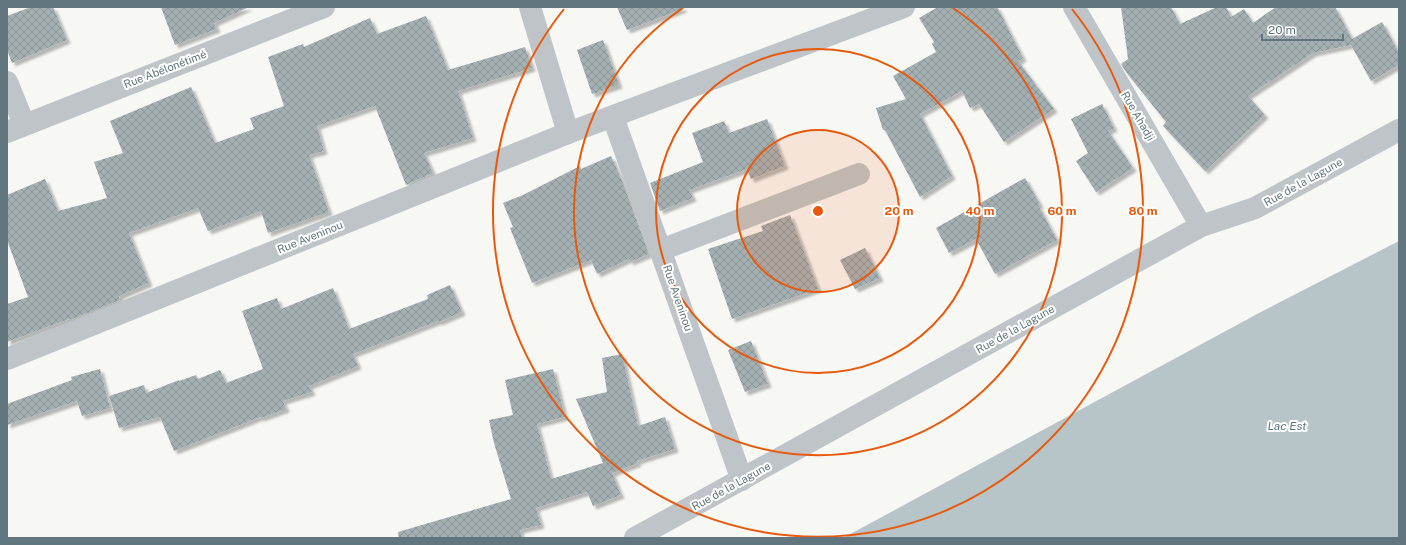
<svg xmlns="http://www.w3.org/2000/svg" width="1406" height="545" font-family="'Public Sans',sans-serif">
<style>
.water{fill:#b7c5c8}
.building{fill:url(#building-cross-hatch);filter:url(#shadow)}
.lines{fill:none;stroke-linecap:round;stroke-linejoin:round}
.street{stroke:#bec4c7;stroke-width:22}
.ring{fill:none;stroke:#e8590c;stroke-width:2}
.labels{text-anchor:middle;stroke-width:4;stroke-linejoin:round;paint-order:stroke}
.street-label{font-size:11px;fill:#62767f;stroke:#fff}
.water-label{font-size:12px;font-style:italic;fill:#5d757a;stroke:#fff}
.centre{fill:#e8590c;stroke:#fff;stroke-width:2}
.ring-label{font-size:12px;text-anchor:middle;font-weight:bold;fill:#e8590c;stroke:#fff;stroke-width:4;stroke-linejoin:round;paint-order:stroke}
</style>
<defs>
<pattern id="building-cross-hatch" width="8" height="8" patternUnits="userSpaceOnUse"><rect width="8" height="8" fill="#a5b0b3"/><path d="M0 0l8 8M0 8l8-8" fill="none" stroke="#8a9497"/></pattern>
<filter id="shadow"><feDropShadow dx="3.5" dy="3.5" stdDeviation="1" flood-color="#0004"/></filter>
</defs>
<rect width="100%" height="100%" fill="#f7f7f4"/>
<path class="water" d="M1399 241V538H843L1259 313Z"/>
<g class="building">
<path d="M31 7H53L67 40 12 63 7 50V16Z"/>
<path d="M161 7H249L214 23 217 29 175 45Z"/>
<path d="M617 7H683V9L627 30Z"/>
<path d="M938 7H997L1023 58 1018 61 1054 109 1004 142 979 104 970 108 962 91 920 114 952 176 920 197 885 130H883L876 108 906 99 893 76 936 52 932 44 934 42 919 18Z"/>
<path d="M1121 7H1171L1180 24 1217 7H1226L1231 17 1244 9 1253 23 1276 7H1335L1352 39 1382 22 1399 53V65L1371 81 1351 45 1313 53 1248 96 1265 115 1205 171 1163 126 1166 122 1126 72 1121 64 1128 59Z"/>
<path d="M426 16 448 70 525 47 532 68 458 91 473 138 424 153 433 173 406 185 375 106 317 126 324 151 309 155 329 212 268 233 261 211 208 231 198 208 129 233 149 283 119 296 120 300 70 320 69 319 7 342V304L28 297 7 240V195L45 179 58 211 107 198 94 162 123 153 110 121 191 87 215 143 254 129 250 118 284 106 268 57 303 44 304 47 370 18 377 34Z"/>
<path d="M603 40 619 85 592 94 577 50Z"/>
<path d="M1102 104 1114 128 1108 131 1133 168 1096 192 1076 161 1088 153 1071 119Z"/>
<path d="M767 119 785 166 751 179 747 169 689 190 693 198 660 211 650 183 703 162 692 133 724 121 729 133Z"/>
<path d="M611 156 623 183 649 254 630 262 629 259 597 274 591 260 532 283 510 228 513 227 503 203 523 195 580 166 581 169Z"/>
<path d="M1025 178 1040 204 1038 205 1057 240 995 274 976 239 949 253 936 228Z"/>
<path d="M790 215 818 289 732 319 708 249 763 231 761 226Z"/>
<path d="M865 248 880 278 855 289 840 260Z"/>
<path d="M450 285 462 312 439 322 438 321 353 354 358 366 309 386 312 392 283 401 286 409 261 418 260 417 174 451 160 417 119 428 109 396 144 385 146 393 179 380V381L196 375 198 379 220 370 226 383 263 369 242 311 277 298 281 309 333 288 349 329 428 299 427 295Z"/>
<path d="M751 341 768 384 745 392 728 350Z"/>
<path d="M622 354 638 426 665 417 675 449 637 461 638 463 612 473 621 495 593 506 587 492 536 508 541 525 520 530 522 538H399L398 532 511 499 494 443 489 420 513 415 505 380 553 369 565 417 537 424 551 479 603 463 576 399 607 392 602 358Z"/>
<path d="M100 369 110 408 82 416 77 401 7 425V404L72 380 71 377Z"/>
</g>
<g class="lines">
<g class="street">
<path d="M530 7 568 133"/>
<path d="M1074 7 1201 226"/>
<path d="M7 82 24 124"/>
<path d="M613 117 742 480"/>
<path d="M7 132 324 7"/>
<path d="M661 250 859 174"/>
<path d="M7 359 568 133 904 7"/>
<path d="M635 538 1201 226 1255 208 1399 130"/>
</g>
</g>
<circle cx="818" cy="211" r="81" fill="#e8590c" fill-opacity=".12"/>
<g class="ring">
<circle cx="818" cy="211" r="81"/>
<circle cx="818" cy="211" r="162"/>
<path d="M953 8A244 244 0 1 1 683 8"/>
<path d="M1072 9A325 325 0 1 1 564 9"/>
</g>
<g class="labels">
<g class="street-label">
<text transform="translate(165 69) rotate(-21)" y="4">Rue Abélonétimé</text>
<text transform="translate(1138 116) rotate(60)" y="4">Rue Ahadji</text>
<text transform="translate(1303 182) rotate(-29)" y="4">Rue de la Lagune</text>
<text transform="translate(310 237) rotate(-22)" y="4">Rue Aveninou</text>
<text transform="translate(678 298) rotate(71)" y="4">Rue Aveninou</text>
<text transform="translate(1015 329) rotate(-29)" y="4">Rue de la Lagune</text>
<text transform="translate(731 486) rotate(-29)" y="4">Rue de la Lagune</text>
</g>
<g class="water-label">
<text x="1287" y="430">Lac Est</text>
</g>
</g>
<circle cx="818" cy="211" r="6" class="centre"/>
<g class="ring-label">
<text x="899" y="215">20 m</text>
<text x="980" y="215">40 m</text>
<text x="1062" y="215">60 m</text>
<text x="1143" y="215">80 m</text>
</g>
<rect width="1406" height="545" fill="none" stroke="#62767f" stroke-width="16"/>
<path d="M1262 34v6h81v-6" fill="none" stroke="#62767f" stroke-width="2"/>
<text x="1268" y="34" font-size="12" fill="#62767f" stroke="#ffffff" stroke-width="3" paint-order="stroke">20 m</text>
</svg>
